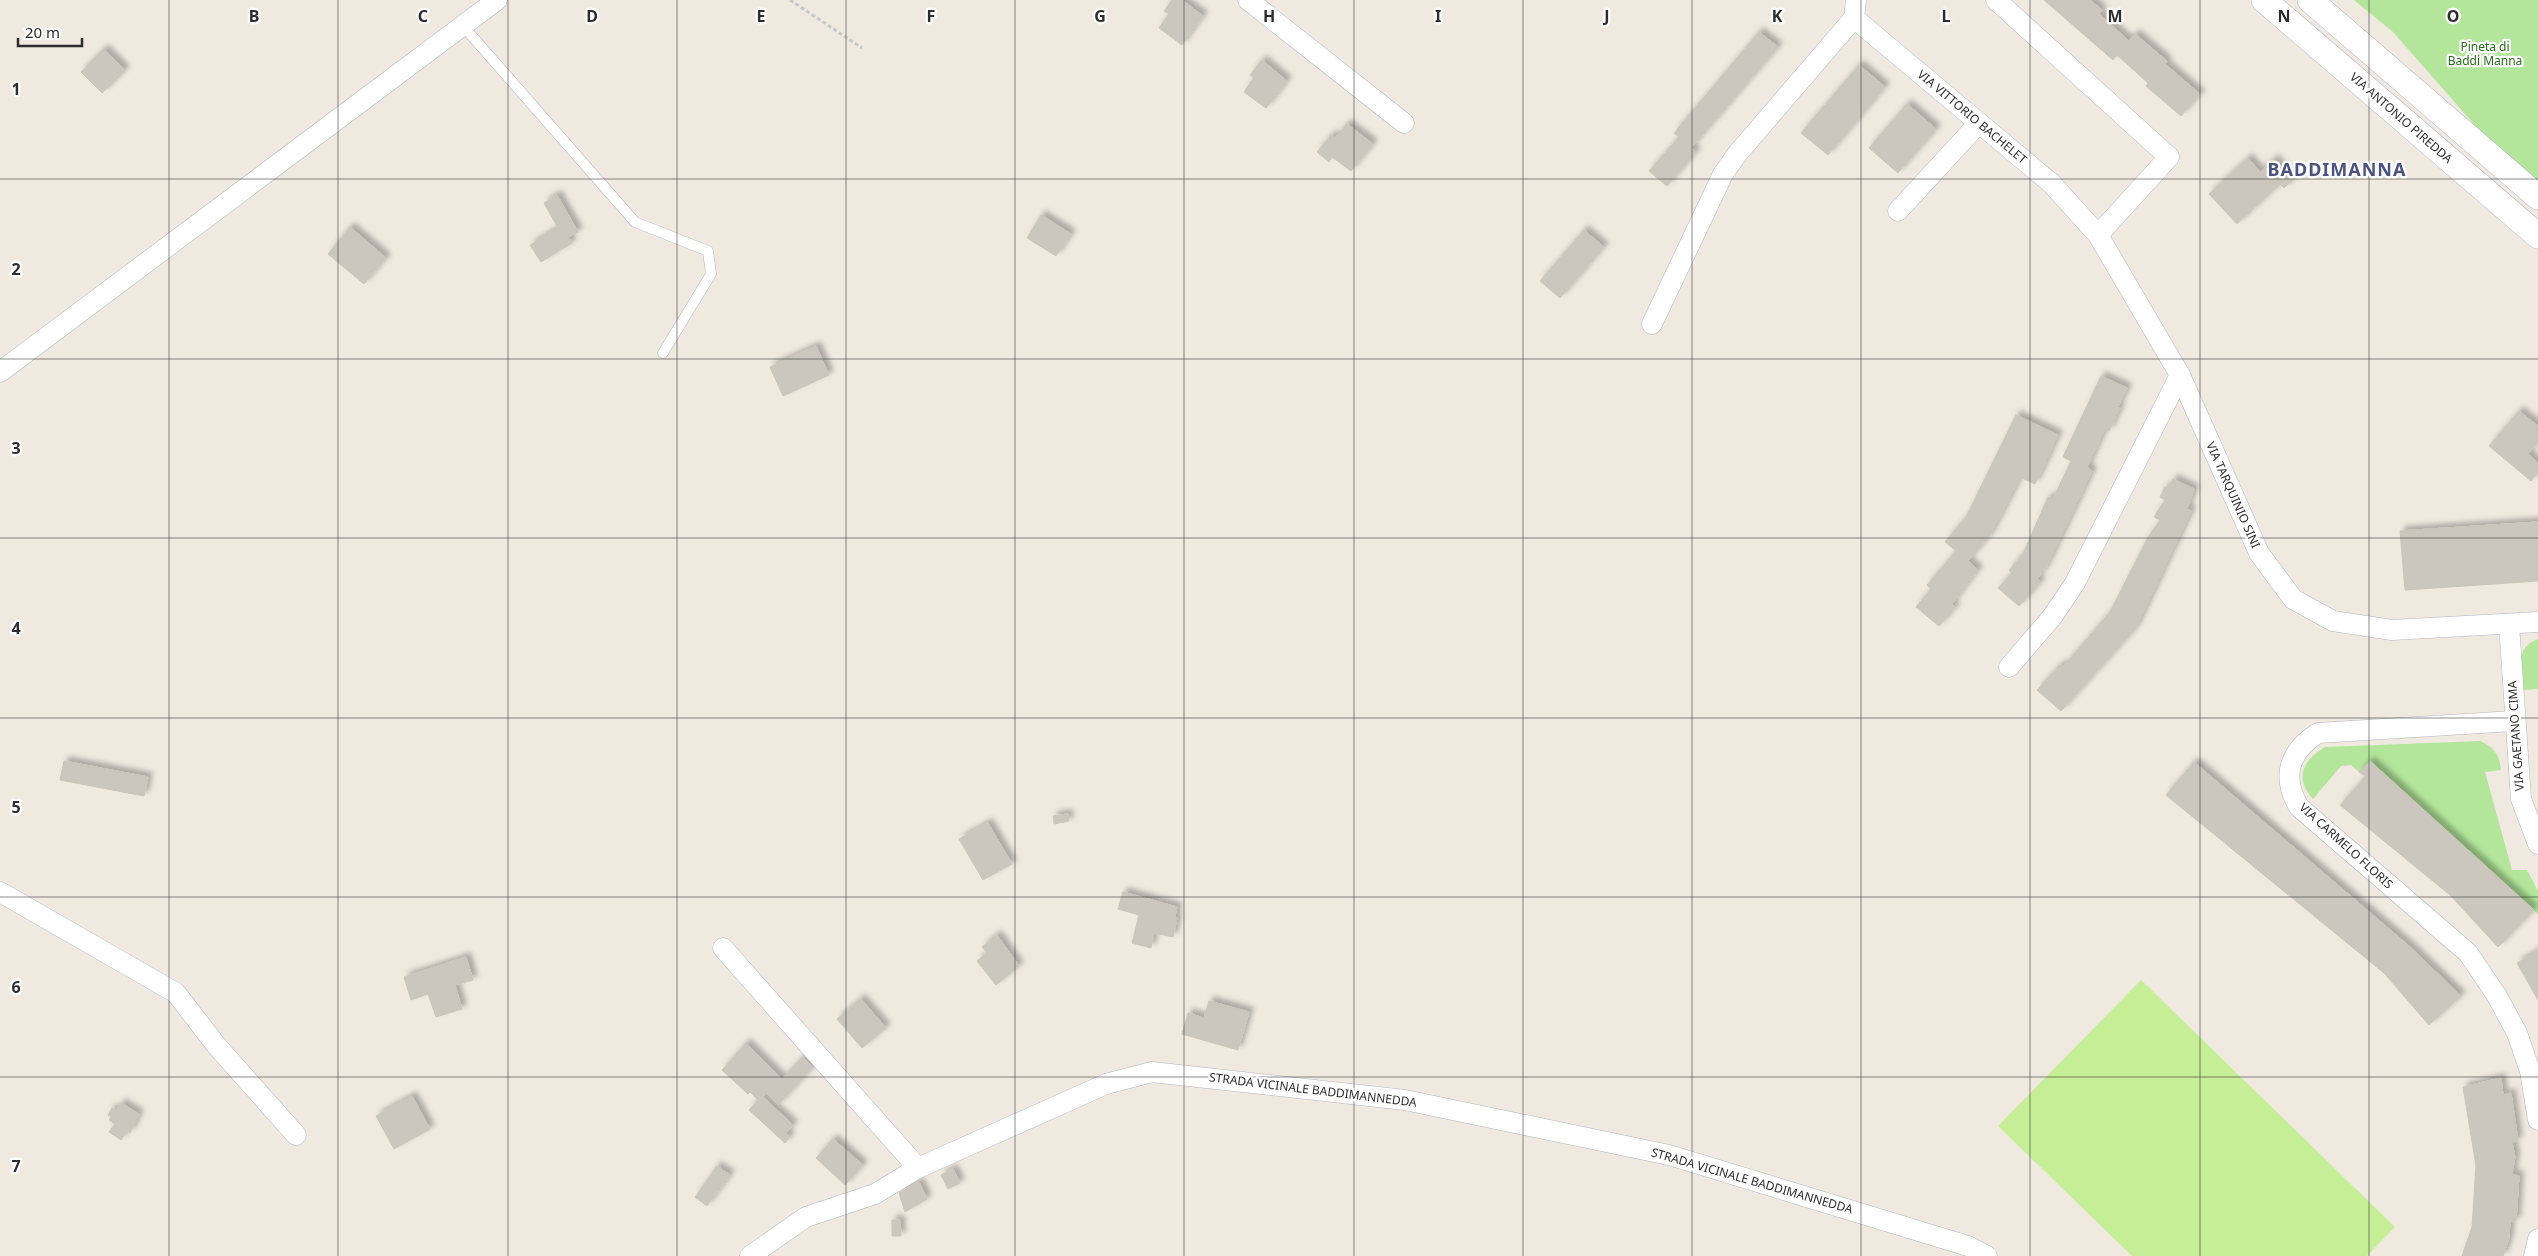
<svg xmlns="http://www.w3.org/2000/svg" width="2538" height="1256" font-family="'Noto Sans',sans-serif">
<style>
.green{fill:#b3e69b}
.pitch{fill:#c6ee97}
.building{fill:#cbc7be;stroke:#cbc5b9;filter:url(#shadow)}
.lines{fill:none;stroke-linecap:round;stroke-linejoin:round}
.service-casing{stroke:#b3b5c1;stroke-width:11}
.minor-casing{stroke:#b3b5c1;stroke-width:21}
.tertiary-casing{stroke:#b3b5c1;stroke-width:26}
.path{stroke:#c8c8c8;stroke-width:3;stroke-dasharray:4 2.5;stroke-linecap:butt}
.service{stroke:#fff;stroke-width:10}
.minor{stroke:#fff;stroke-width:20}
.tertiary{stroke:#fff;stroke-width:25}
.grid{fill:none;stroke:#2d2d2d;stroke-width:1;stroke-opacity:0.55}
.labels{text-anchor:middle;stroke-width:4.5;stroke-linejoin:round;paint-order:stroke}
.park-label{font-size:12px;fill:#286f19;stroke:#fff}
.street-label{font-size:12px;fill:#2d2d2d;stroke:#fff}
.district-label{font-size:18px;font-weight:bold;letter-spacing:1px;fill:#4b5380;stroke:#fff}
.grid-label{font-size:16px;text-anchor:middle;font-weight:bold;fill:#2d2d2d;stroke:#fff;stroke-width:4.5;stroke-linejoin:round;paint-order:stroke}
</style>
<defs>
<filter id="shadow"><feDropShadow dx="4.5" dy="-4.5" stdDeviation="2.5" flood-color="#0004"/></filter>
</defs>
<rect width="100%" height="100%" fill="#efe9e0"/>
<g class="green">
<path d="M2354 0H2538V197L2393 32Z"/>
<path d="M2538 639V689L2523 690C2521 671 2514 647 2538 639Z"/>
<path d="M2480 741C2495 748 2499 754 2501 770L2485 772 2512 870H2527L2538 891V914L2370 761 2359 772 2351 765 2341 766 2313 799C2294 778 2303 760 2325 747Z"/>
</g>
<path class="pitch" d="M2141 980 2395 1227 2367 1256H2132L1998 1126Z"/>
<g class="building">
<path d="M1172 0H1182L1203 16 1182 45 1159 28 1169 14 1164 11Z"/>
<path d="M2044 0H2090L2102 10 2099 14 2129 41 2135 34 2167 61 2165 64 2200 94 2181 116 2146 86 2148 83 2117 55 2113 60Z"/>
<path d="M1759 32 1778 47 1691 148 1696 152 1667 186 1649 171 1679 137 1674 133Z"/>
<path d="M104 49 125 70 102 93 81 72Z"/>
<path d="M1262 60 1287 81 1266 108 1244 92 1254 78 1250 75Z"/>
<path d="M1859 65 1885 87 1828 155 1801 133Z"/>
<path d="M1907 104 1936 129 1898 173 1869 148Z"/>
<path d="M1347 124 1373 144 1351 171 1332 157 1329 162 1317 152 1331 135 1335 138Z"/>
<path d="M2248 158 2260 172 2274 159 2293 180 2284 188 2280 184 2237 224 2209 194Z"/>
<path d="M557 195 578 232 568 237 572 243 541 262 530 245 558 228 544 203Z"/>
<path d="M1041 215 1071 234 1056 256 1027 238Z"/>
<path d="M350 227 386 258 364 284 328 254Z"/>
<path d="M1584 230 1604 247 1560 298 1540 281Z"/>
<path d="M816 346 829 375 783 396 770 367Z"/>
<path d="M2101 376 2127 388 2118 407 2120 408 2109 431 2105 429 2087 467 2092 471 2045 569 2037 579 2041 582 2019 606 1998 588 2012 573 2009 570 2023 554 2048 497 2053 499 2071 461 2063 457Z"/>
<path d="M2519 411 2538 426V443L2528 454 2538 463V472L2531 481 2489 446Z"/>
<path d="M2016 415 2058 435 2035 484 2020 477 1990 535 1968 561 1978 570 1952 604 1955 608 1939 626 1916 607 1931 589 1927 585 1956 551 1945 542 1966 517Z"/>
<path d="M2173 479 2194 489 2187 509 2191 511 2135 629 2061 711 2037 690 2060 665 2063 667 2110 612 2147 539 2160 520 2154 517 2165 500 2160 497 2165 487 2168 489Z"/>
<path d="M2538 522V581L2405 590 2400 531Z"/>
<path d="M64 761 148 777 144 796 60 780Z"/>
<path d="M2370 761 2534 910 2498 947 2450 895 2340 805 2366 776 2359 772Z"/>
<path d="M2194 762 2409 946 2461 996 2429 1025 2384 973 2166 795Z"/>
<path d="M1068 814 1069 821 1054 824 1053 816Z"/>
<path d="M988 823 1012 864 983 880 959 839Z"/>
<path d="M1123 892 1177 907 1175 917 1177 918 1173 937 1154 933 1151 948 1132 943 1139 915 1118 909Z"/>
<path d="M997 935 1019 966 996 985 977 961 987 953 982 947Z"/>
<path d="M2538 951V1000L2517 963Z"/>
<path d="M466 957 473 980 455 985 462 1009 436 1017 428 994 411 1000 404 977Z"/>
<path d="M861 999 886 1028 862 1048 837 1019Z"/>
<path d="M1209 1001 1249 1012 1238 1050 1182 1034 1188 1013 1204 1018Z"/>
<path d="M746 1043 782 1079 803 1057 813 1067 778 1105 766 1093 763 1097 793 1125 786 1133 790 1137 785 1143 749 1110 758 1100 750 1092 748 1094 722 1070Z"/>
<path d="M2501 1078 2503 1095 2511 1093 2518 1141 2512 1142 2515 1157 2512 1174 2519 1176 2516 1221H2510L2509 1238 2503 1256H2462L2472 1227 2476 1166 2463 1087Z"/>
<path d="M412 1096 430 1129 394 1149 376 1116Z"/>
<path d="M121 1103 139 1114 130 1133 127 1131 121 1140 109 1132 115 1124 109 1120 111 1117 108 1115 112 1108 116 1111Z"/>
<path d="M833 1139 863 1165 845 1185 816 1158Z"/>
<path d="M717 1166 730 1175 707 1206 695 1197Z"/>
<path d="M953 1169 960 1183 948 1189 941 1175Z"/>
<path d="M919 1182 927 1199 905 1212 899 1193Z"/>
<path d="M892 1220H900L901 1236H892Z"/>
</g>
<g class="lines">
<defs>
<path id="service" d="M464 27 635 222 708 251 711 274 663 353"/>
<g id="minor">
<path d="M1248 0 1404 123"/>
<path d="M1856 0 1854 18 2052 184 2098 235 2180 375 2259 553 2293 599 2333 621 2392 630 2538 622"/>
<path d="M1996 0 2169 157 2098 235"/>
<path d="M1898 211 1979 123"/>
<path d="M1652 324 1723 174 1738 153 1854 18"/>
<path d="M0 372 497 0"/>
<path d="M2509 624 2521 799 2538 844"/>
<path d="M2009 667 2052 617 2075 583 2180 375"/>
<path d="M2514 721 2318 733C2289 751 2281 777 2299 807L2468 953 2497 996 2517 1033 2530 1071 2538 1120"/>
<path d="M0 892 176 993 216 1045 296 1135"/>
<path d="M723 948 918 1168"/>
<path d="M750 1256 806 1217 875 1194 918 1168 1106 1084 1152 1072 1405 1100 1669 1155 1968 1246 1987 1256"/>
<path d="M2534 1256 2538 1239"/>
</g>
<g id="tertiary">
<path d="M2264 0 2538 236"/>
<path d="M2310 0 2538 197"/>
</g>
</defs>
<use href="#service" class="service-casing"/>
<use href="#minor" class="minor-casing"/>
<use href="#tertiary" class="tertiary-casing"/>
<path class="path" d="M790 0 862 48"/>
<use href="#service" class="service"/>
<use href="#minor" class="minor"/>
<use href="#tertiary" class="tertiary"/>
</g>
<path class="grid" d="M169 0V1256M338 0V1256M508 0V1256M677 0V1256M846 0V1256M1015 0V1256M1184 0V1256M1354 0V1256M1523 0V1256M1692 0V1256M1861 0V1256M2030 0V1256M2200 0V1256M2369 0V1256M0 179H2538M0 359H2538M0 538H2538M0 718H2538M0 897H2538M0 1077H2538"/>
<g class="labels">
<g class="park-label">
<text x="2485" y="51">Pineta di<tspan x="2485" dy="14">Baddi Manna</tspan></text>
</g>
<g class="street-label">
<text transform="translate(1972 117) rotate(40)" y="4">VIA VITTORIO BACHELET</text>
<text transform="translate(2401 118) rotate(41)" y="4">VIA ANTONIO PIREDDA</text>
<text transform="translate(2233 495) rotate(66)" y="4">VIA TARQUINIO SINI</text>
<text transform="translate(2516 736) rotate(-94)" y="4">VIA GAETANO CIMA</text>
<text transform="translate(2346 846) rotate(42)" y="4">VIA CARMELO FLORIS</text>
<text transform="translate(1313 1090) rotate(7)" y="4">STRADA VICINALE BADDIMANNEDDA</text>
<text transform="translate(1752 1181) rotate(16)" y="4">STRADA VICINALE BADDIMANNEDDA</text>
</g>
<g class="district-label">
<text x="2337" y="176">BADDIMANNA</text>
</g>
</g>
<g class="grid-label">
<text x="254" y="22">B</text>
<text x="423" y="22">C</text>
<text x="592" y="22">D</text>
<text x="761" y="22">E</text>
<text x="931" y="22">F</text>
<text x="1100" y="22">G</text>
<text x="1269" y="22">H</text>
<text x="1438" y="22">I</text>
<text x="1607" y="22">J</text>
<text x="1777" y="22">K</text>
<text x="1946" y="22">L</text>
<text x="2115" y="22">M</text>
<text x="2284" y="22">N</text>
<text x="2453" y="22">O</text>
<text x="16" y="95">1</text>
<text x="16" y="275">2</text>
<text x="16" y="454">3</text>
<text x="16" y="634">4</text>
<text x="16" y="813">5</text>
<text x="16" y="993">6</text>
<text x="16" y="1172">7</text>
</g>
<path d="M18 38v8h64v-8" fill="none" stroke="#2d2d2d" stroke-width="2.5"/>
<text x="25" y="38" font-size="15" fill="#2d2d2d" stroke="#ffffff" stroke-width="4" paint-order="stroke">20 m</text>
</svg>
